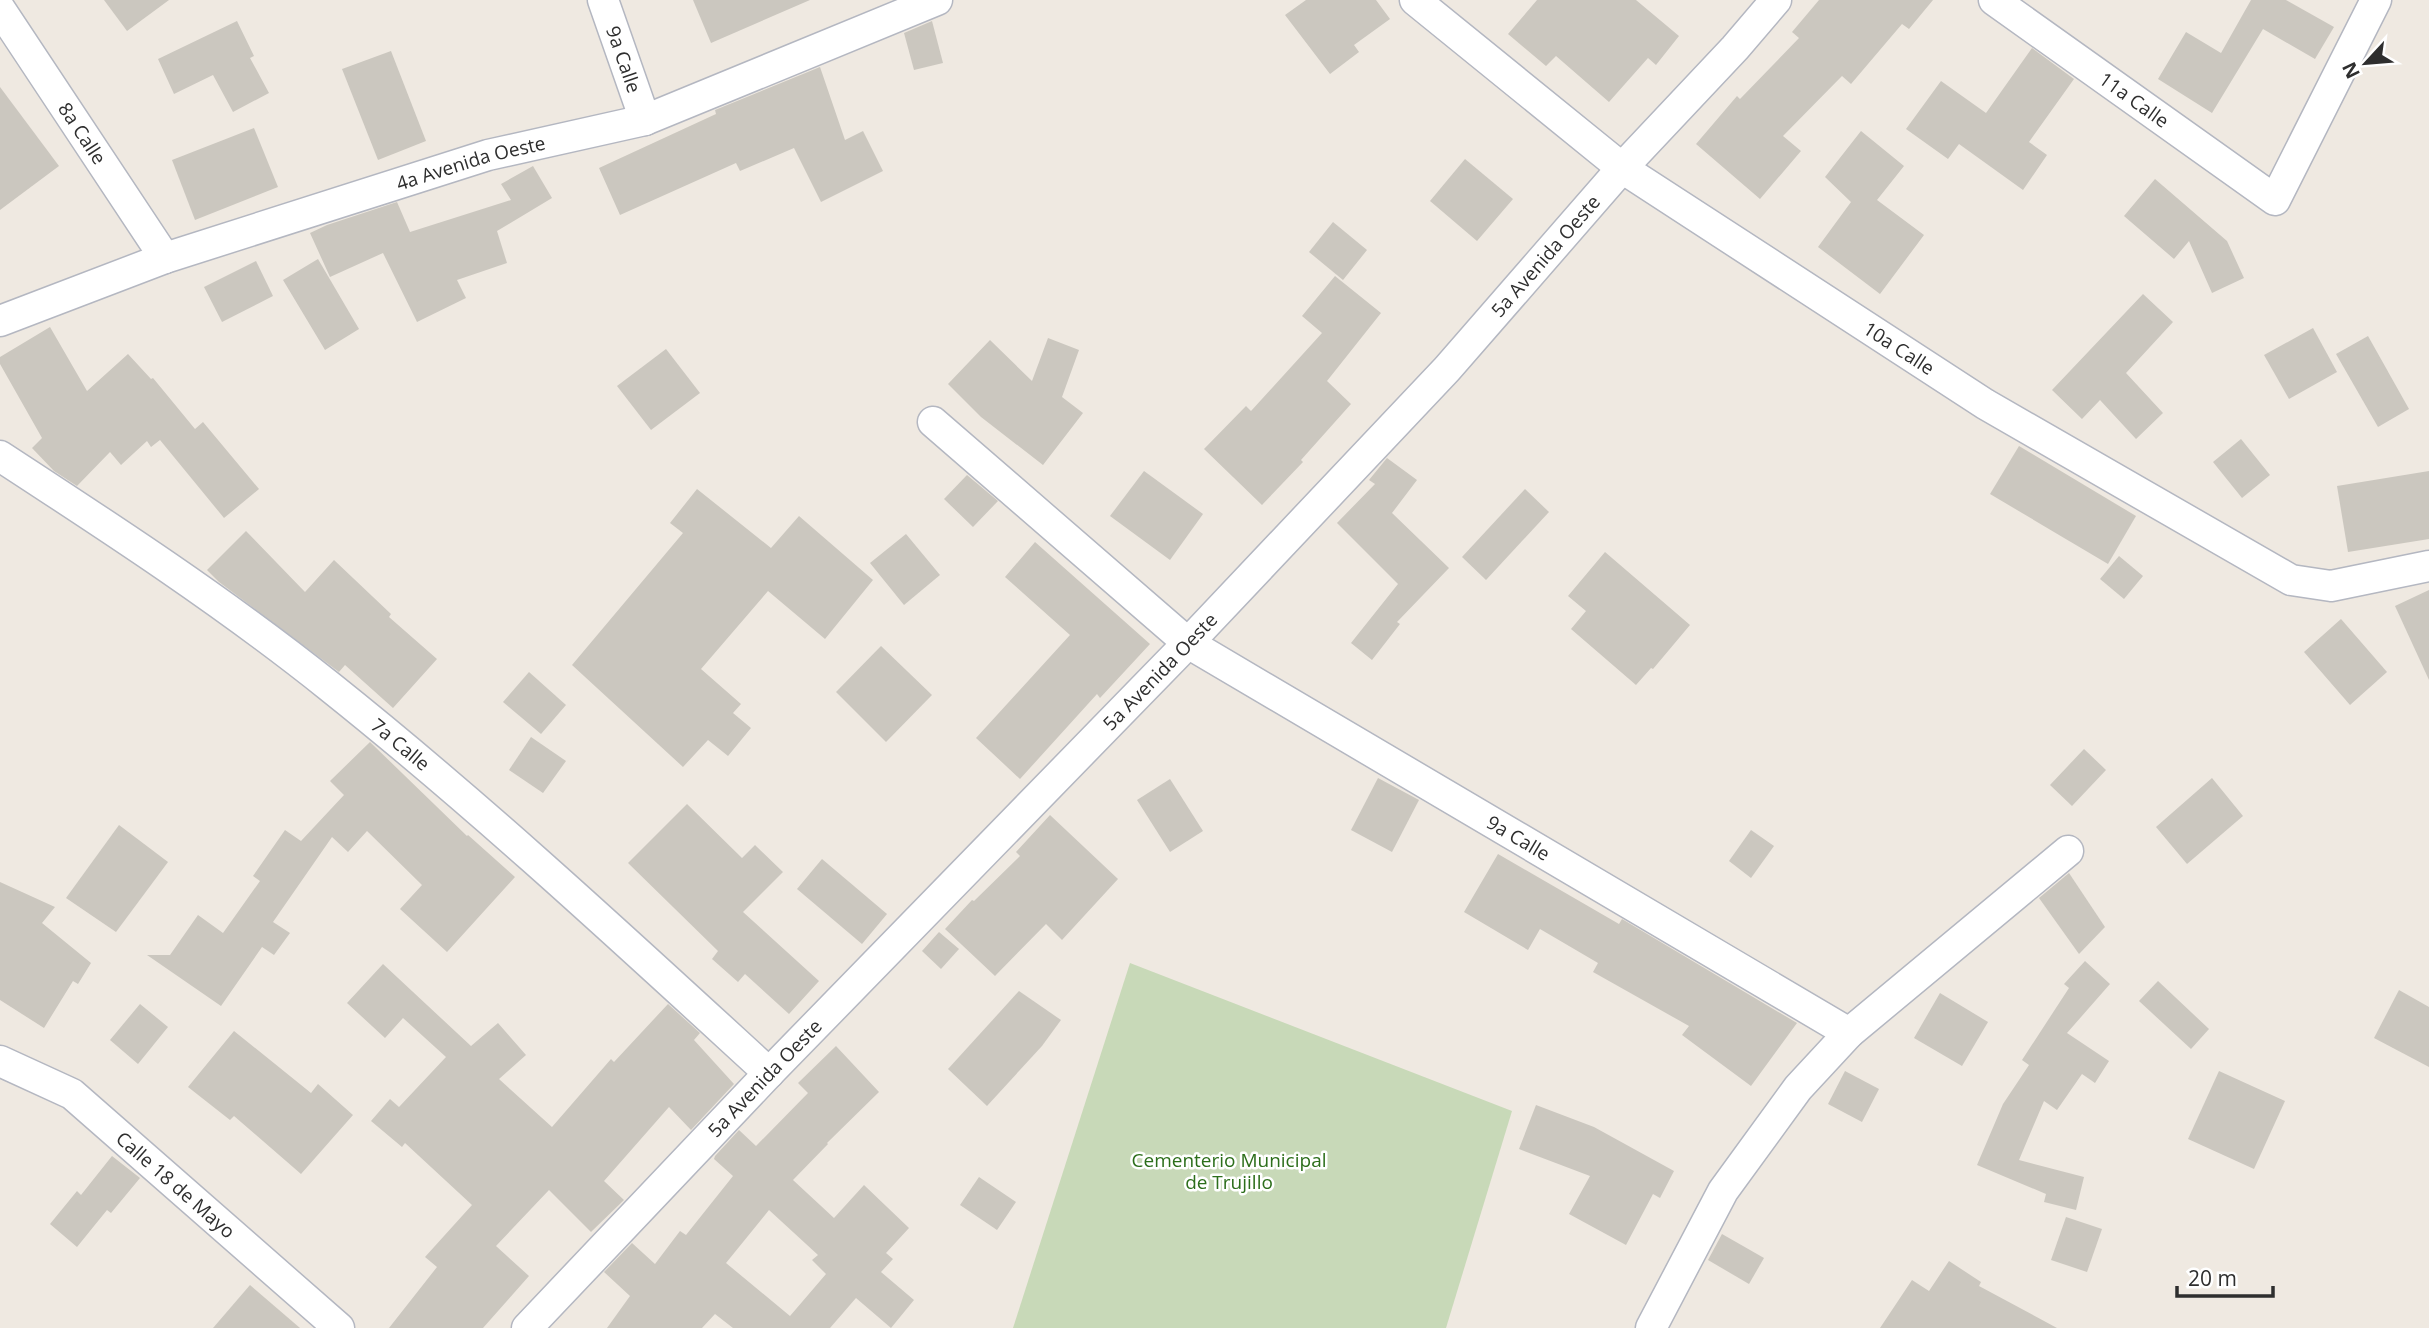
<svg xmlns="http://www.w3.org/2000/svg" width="2429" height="1328" font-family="'Open Sans',sans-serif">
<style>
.cemetery{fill:#c8d9b8}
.building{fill:#cbc7bf;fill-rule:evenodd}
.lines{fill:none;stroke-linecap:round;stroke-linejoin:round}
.street-casing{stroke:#b4b7c1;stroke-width:33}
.street{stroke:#fff;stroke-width:30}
.labels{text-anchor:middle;stroke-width:5;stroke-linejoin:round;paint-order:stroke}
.street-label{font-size:19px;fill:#2e2e2e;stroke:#fff}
.park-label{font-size:19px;fill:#2c6e1b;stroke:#fff}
</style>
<rect width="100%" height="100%" fill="#efe9e1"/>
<path class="cemetery" d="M1130 963 1512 1111 1446 1328H1013Z"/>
<g class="building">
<path d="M104 0H169L127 31Z"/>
<path d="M693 0H810L711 43Z"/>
<path d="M1306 0H1376L1390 19 1354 45 1359 52 1330 74 1285 15Z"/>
<path d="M1537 0H1636L1679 36 1656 65 1648 58 1609 102 1556 56 1546 66 1508 34Z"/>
<path d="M1819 0H1933L1909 29 1902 24 1851 84 1842 76 1783 136 1801 151 1760 199 1696 144 1737 96 1740 99 1799 38 1792 32Z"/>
<path d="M2251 0H2286L2334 27 2315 59 2263 29 2212 113 2158 79 2186 32 2221 53Z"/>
<path d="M237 21 254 56 250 58 269 93 233 112 213 75 174 94 158 59Z"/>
<path d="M932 21 943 63 914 70 904 33Z"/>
<path d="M2032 48 2074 79 2029 142 2047 155 2023 190 1959 144 1948 159 1906 129 1941 81 1986 113Z"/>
<path d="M391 51 426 141 378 160 342 69Z"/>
<path d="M820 67 845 140 863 131 883 171 821 202 794 148 740 171 736 163 620 215 599 168 716 114 715 110Z"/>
<path d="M0 87 59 166 0 210Z"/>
<path d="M254 128 278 187 195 220 172 160Z"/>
<path d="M1861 131 1904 166 1877 200 1924 235 1880 294 1818 247 1851 202 1825 177Z"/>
<path d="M1465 159 1513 199 1477 241 1430 201Z"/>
<path d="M533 166 552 198 497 231 507 263 457 280 466 298 417 322 383 253 330 277 310 233 327 225 397 202 410 232 511 200 501 184Z"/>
<path d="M2155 179 2227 241 2244 278 2212 293 2189 241 2174 259 2124 216Z"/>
<path d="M1333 222 1367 250 1343 280 1309 252Z"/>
<path d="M318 259 359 329 325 350 283 280Z"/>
<path d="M256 261 273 296 222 322 204 287Z"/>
<path d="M1335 276 1381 313 1327 381 1351 404 1301 460 1303 462 1262 505 1204 449 1246 406 1251 411 1322 333 1302 316Z"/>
<path d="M2143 294 2173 322 2126 373 2163 413 2136 439 2100 400 2082 419 2052 390Z"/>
<path d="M50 327 87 391 128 354 151 379 153 378 195 429 203 422 259 489 224 518 160 440 151 447 147 441 121 465 110 452 77 486 54 471 32 448 42 438 0 364V357Z"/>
<path d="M2313 328 2337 372 2289 399 2264 355Z"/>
<path d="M2368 336 2409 409 2378 427 2336 354Z"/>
<path d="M1048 338 1079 350 1062 397 1083 413 1043 465 981 417 948 384 990 340 1032 381Z"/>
<path d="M666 349 700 393 651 430 617 386Z"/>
<path d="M2241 439 2270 475 2242 498 2213 462Z"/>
<path d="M2019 446 2136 516 2108 564 1990 494Z"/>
<path d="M1387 458 1417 480 1392 513 1449 568 1397 622 1400 624 1372 660 1351 643 1398 584 1337 523 1375 484 1369 480Z"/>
<path d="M1144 471 1203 514 1170 560 1110 516Z"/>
<path d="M2429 471V539L2348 552 2337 486Z"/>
<path d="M967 475 998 501 973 527 944 499Z"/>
<path d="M697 489 771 548 799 516 873 580 825 639 768 591 701 669 741 704 733 713 751 728 728 756 708 740 683 767 572 665 683 533 670 523Z"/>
<path d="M1525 489 1549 512 1486 580 1462 557Z"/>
<path d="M246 531 305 592 334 560 391 614 389 617 437 659 393 708 345 665 339 672 219 582 207 570Z"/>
<path d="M906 534 940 575 904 605 870 563Z"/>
<path d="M1035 542 1150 644 1100 698 1097 694 1020 779 976 738 1070 635 1005 577Z"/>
<path d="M1605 552 1690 625 1653 669 1651 668 1636 685 1571 629 1586 611 1568 596Z"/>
<path d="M2119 556 2143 576 2124 599 2100 579Z"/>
<path d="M2429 590V680L2395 606Z"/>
<path d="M2341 619 2387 672 2350 705 2304 652Z"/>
<path d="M881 646 932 695 886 742 836 692Z"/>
<path d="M529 672 566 705 541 734 503 702Z"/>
<path d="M531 737 566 761 543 793 509 770Z"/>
<path d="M370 742 467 836 468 835 515 877 447 952 400 909 422 885 367 831 348 852 332 837 273 922 290 933 274 955 262 947 221 1006 147 955H170L198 915 223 933 260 881 253 876 285 830 301 841 344 795 330 781Z"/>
<path d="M2084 749 2106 770 2072 806 2050 785Z"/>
<path d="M1378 778 1419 800 1392 852 1351 830Z"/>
<path d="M2212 778 2243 816 2187 864 2156 827Z"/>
<path d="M1170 779 1203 831 1170 852 1137 800Z"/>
<path d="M687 804 742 858 755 845 783 872 743 912 819 981 789 1014 745 974 738 982 712 959 718 951 628 863Z"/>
<path d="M1050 815 1118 879 1062 940 1046 924 995 976 945 929 972 900 974 901 1020 856 1016 852Z"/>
<path d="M119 825 168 862 116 932 66 898Z"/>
<path d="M1751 830 1774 846 1751 878 1729 861Z"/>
<path d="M1498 854 1619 924 1622 919 1797 1023 1751 1086 1682 1035 1689 1026 1593 972 1598 963 1540 929 1528 950 1464 912Z"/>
<path d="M822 859 887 914 862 944 797 889Z"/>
<path d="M2069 873 2105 927 2079 954 2039 898Z"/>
<path d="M0 882 55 907 42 923 91 963 78 984 73 981 44 1028 0 1000Z"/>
<path d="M939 932 959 949 941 969 922 951Z"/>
<path d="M2085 961 2110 984 2067 1033 2109 1061 2095 1083 2082 1074 2057 1110 2044 1101 2019 1160 2084 1177 2076 1210 2044 1202 2046 1194 1977 1165 2003 1104 2029 1065 2022 1060 2069 988 2064 984Z"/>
<path d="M383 964 471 1046 498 1023 526 1055 499 1079 552 1127 611 1059 614 1062 668 1004 700 1033 694 1040 734 1084 691 1130 669 1107 604 1181 624 1200 591 1232 549 1190 496 1246 529 1276 483 1328H389L437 1267 425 1257 472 1205 405 1143 402 1147 371 1121 390 1099 399 1107 446 1057 403 1018 385 1038 347 1003Z"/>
<path d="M2158 981 2209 1029 2191 1049 2139 1001Z"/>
<path d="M2399 990 2429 1007V1067L2374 1038Z"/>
<path d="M1019 991 1061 1020 1042 1046 987 1106 948 1069Z"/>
<path d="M1940 993 1988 1022 1962 1066 1914 1038Z"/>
<path d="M140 1004 168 1027 138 1064 110 1040Z"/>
<path d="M234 1031 311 1093 318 1084 353 1115 301 1174 234 1116 230 1120 188 1087Z"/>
<path d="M836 1046 879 1092 827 1143 828 1144 793 1180 834 1218 864 1185 909 1228 886 1253 893 1259 881 1272 914 1300 891 1328 856 1298 830 1328H733L715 1314 702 1328H607L630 1296 604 1272 632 1243 655 1264 680 1231 686 1235 733 1176 714 1159 715 1156 739 1130 756 1146 808 1093 798 1083ZM769 1210 818 1255 812 1260 826 1274 790 1316 726 1263Z"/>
<path d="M1845 1071 1879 1089 1862 1122 1828 1104Z"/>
<path d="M2219 1071 2285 1101 2254 1169 2188 1139Z"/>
<path d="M1536 1105 1594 1127 1674 1171 1660 1198 1653 1194 1626 1245 1569 1214 1590 1176 1519 1149Z"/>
<path d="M112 1156 140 1178 111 1213 107 1210 77 1247 50 1224 77 1191 81 1195Z"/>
<path d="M979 1177 1016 1202 997 1230 960 1205Z"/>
<path d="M2066 1217 2102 1229 2087 1272 2051 1260Z"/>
<path d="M1722 1234 1764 1258 1749 1284 1708 1260Z"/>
<path d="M1949 1261 1981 1282 1979 1286 2057 1328H1880L1912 1280 1929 1291Z"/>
<path d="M250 1285 300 1328H213Z"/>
</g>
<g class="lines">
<defs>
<g id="street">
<path id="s1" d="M603 0 645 120"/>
<path id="s2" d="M1415 0 1622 168 1985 404 2291 580 2331 586 2429 566"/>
<path id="s3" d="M1994 0 2275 200 2376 0"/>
<path id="s4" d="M0 9 165 258"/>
<path id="s5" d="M0 321 165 258 488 155 645 120 937 0"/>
<path id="s6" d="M933 422 1188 643 1849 1033"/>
<path id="s7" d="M0 456C112 529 224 602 329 686 482 808 625 941 769 1073"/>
<path id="s8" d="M0 1061 72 1094 339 1328"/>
<path id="s9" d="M527 1328 769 1073 1188 643 1447 369 1622 168 1735 48 1776 0"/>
<path d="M1651 1328 1723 1191 1798 1088 1849 1033 2068 851"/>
</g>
</defs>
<use href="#street" class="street-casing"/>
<use href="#street" class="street"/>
</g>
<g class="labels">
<g class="street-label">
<text dy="7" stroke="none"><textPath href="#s1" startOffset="63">9a Calle</textPath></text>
<text dy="7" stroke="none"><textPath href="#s3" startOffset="172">11a Calle</textPath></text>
<text dy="7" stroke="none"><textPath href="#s4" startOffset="149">8a Calle</textPath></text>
<text dy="7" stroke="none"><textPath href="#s5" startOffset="497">4a Avenida Oeste</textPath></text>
<text dy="7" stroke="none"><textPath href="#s9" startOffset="1479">5a Avenida Oeste</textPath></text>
<text dy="7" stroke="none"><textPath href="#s2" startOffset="597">10a Calle</textPath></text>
<text dy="7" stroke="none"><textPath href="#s9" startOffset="912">5a Avenida Oeste</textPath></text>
<text dy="7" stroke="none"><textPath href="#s7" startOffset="494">7a Calle</textPath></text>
<text dy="7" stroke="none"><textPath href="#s6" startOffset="721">9a Calle</textPath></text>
<text dy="7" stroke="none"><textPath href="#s9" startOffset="345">5a Avenida Oeste</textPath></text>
<text dy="7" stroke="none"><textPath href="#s8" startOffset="217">Calle 18 de Mayo</textPath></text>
</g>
<g class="park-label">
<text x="1229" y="1167">Cementerio Municipal<tspan x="1229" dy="22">de Trujillo</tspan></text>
</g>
</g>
<g transform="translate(2366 63) rotate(244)" stroke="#ffffff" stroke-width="5" paint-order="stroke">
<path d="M0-5L12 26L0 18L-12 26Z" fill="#2e2e2e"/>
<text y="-10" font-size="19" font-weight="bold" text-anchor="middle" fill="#2e2e2e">N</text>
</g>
<path d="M2177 1286v10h96v-10" fill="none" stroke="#2e2e2e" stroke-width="3.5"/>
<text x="2188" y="1286" font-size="21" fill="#2e2e2e" stroke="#ffffff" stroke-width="5" paint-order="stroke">20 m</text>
</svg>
